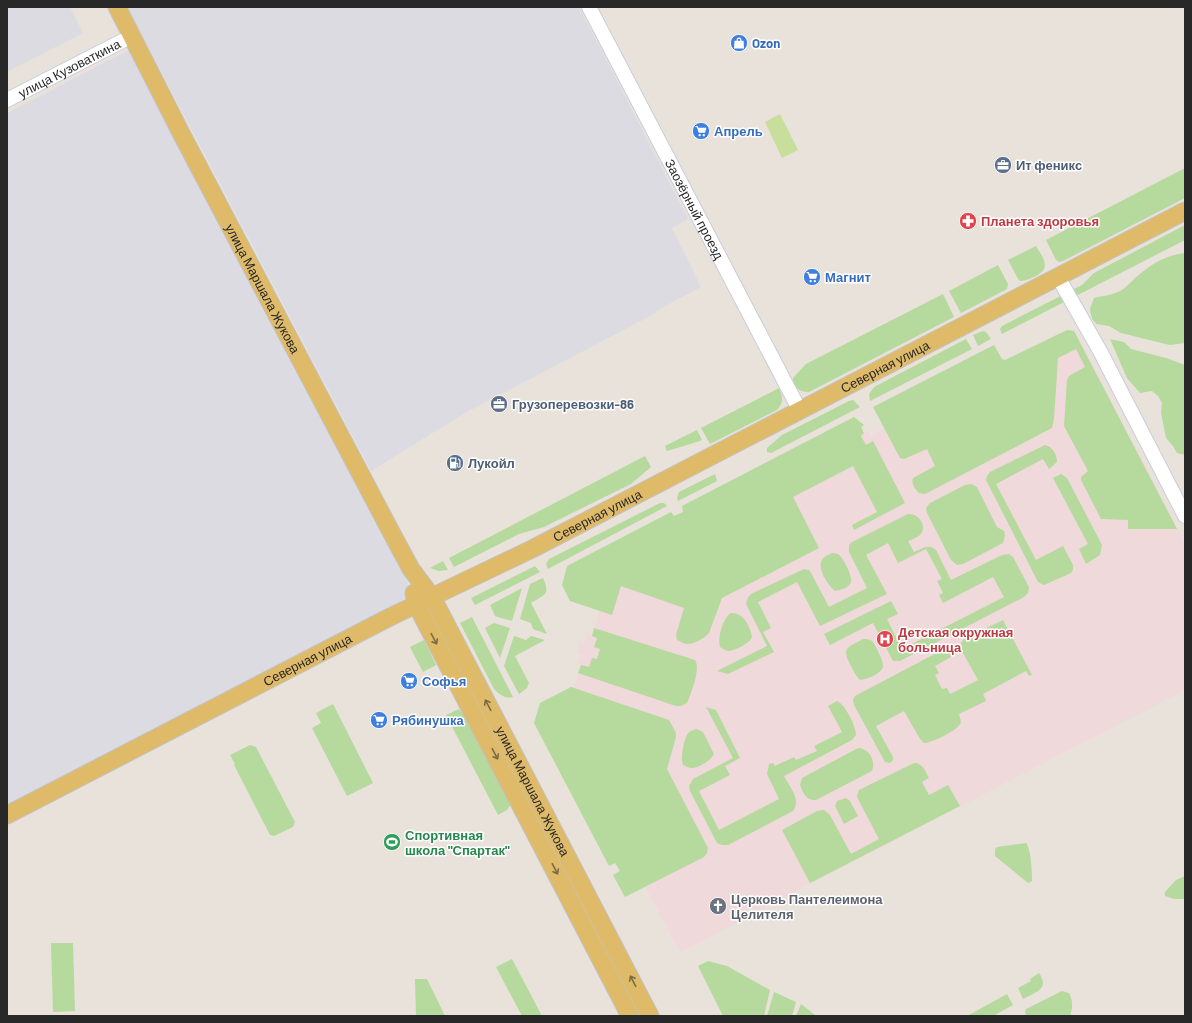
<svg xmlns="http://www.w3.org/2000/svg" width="1192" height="1023" font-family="Barlow,sans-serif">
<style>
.industrial{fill:#dcdbe1}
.medical{fill:#efd9db}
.green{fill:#b6d99d}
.pitch{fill:#c7df9a}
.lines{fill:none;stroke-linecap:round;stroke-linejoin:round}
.minor-casing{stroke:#c9cdd8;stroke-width:16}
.major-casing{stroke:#c3c3c3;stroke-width:19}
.minor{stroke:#fff;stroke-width:14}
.major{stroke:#dfbb69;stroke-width:17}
.oneway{stroke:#7a6a45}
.labels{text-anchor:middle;stroke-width:3;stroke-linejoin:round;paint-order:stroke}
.shop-label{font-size:13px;font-weight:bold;fill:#366cbe;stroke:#fff;text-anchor:start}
.street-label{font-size:13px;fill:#282828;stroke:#fff}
.service-label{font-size:13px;font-weight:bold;fill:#4e5e75;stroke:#fff;text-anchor:start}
.health-label{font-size:13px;font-weight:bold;fill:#be3a42;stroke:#fff;text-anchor:start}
.leisure-label{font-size:13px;font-weight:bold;fill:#27864d;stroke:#fff;text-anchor:start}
.worship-label{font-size:13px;font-weight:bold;fill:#5b616d;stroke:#fff;text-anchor:start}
</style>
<rect width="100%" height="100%" fill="#e8e2db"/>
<g class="industrial">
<path d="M7 7H70L83 33 7 72Z"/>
<path d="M127 7H579L688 219 672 228 701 287 656 311V313L465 413 371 471Z"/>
<path d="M129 50 381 534 402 570 407 580 409 588 407 595 402 601 7 805V113Z"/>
</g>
<path class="medical" d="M1074 329 1185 543V690L810 884 680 953 548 699 571 687 574 688 581 665 578 664 581 655 577 653 580 642 584 644 587 635 592 636 603 600 593 579 863 439 861 435 868 431 871 435Z"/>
<g class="green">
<path d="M1185 168V198L1063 261 1059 262 1056 260 1046 240Z"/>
<path d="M1185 225V240L1002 334 1000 329 1002 326 1082 285 1094 273Z"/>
<path d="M1036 246C1043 258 1052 267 1036 276 1031 278 1026 281 1020 281L1018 279 1008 260Z"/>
<path d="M1185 253V343L1170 345 1145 339 1121 333 1109 326 1097 324 1092 319 1090 309 1094 298C1101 296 1112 295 1118 292 1125 289 1130 283 1135 278 1152 264 1163 256 1185 253Z"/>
<path d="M998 265 1008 284 1007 289 961 313 949 291Z"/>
<path d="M943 294 954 317 809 392C800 392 793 388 793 378L806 364Z"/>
<path d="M1067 330 1074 331 1177 529H1128V520L1101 519 1081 480V477L1088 471 1064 426 1067 380 1069 376 1085 367 1076 349 1058 358 1054 419 1052 428 925 494 919 493C915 489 911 484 913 478L935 466 927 449 904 459 900 458 873 407 994 345 1002 359 1005 360Z"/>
<path d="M983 331 986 332 991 339 978 346 973 335Z"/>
<path d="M966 339 972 349 870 401 869 394 874 387Z"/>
<path d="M1110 339 1124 342 1131 349 1166 358 1185 365V455L1177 453 1173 446 1166 438 1161 413 1162 403 1158 396 1152 391 1140 393 1127 378Z"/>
<path d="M779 388C783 397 784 402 777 410L710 444 701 428Z"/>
<path d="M853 400 860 407 771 453 767 452V448L782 435 849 401Z"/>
<path d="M854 417 864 425 861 427 864 433 861 436 866 445 873 441 905 503 854 530 852 525 877 512 853 466 793 497 819 548 722 598 709 633C705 638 693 645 686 644 683 643 680 641 677 640L676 635 684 608 621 586 612 615 570 601 562 585 567 566 671 512 674 516 683 512 682 506Z"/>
<path d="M697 430 702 440 700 441 667 451 665 446Z"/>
<path d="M1045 445C1052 446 1057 454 1057 462L1049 469 1043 459 996 484 1036 560 1063 546 1073 565V570L1071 573 1044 585 1038 582 986 480 987 476 990 472Z"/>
<path d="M645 456 651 467 631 484 544 527 519 534 454 567 449 558Z"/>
<path d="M715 474 717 481 678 501 677 498 679 492Z"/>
<path d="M1061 474 1067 478 1102 545 1100 555 1086 564 1079 549 1088 544 1053 478Z"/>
<path d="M971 484 977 487 997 527 1004 531 1005 536 1003 543 999 545 963 564 957 565 951 560 927 513 926 508 930 503 965 485Z"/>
<path d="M660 503H664L667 506 548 569 546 564 549 559Z"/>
<path d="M908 514C917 513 926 523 922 532 920 537 913 539 908 541L914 552C922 549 928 543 936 550L951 580 1002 555 1009 554 1013 557 1029 587 1028 593 1024 597 900 661H893L873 623 830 645 824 634 891 601 898 614 887 619 902 649 1004 597 993 577 943 603 939 595 943 593 937 581 942 579 926 549 898 563 888 543 866 555 887 594 820 626 797 582 758 602 771 628 763 632 774 652 728 674 717 671 767 646 746 604 748 597 751 594 804 569 809 570 811 573 829 607 867 588 849 552V545L852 542Z"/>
<path d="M832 553C834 553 837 554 838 554 843 557 853 577 851 582 849 588 840 590 835 591 828 585 817 569 822 560 824 556 828 555 832 553Z"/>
<path d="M443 561 448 570 439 571 430 568Z"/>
<path d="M535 566 540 572 475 605 471 598Z"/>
<path d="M543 578C551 595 544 595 531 603L547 634 533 629 531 623 520 619 530 584Z"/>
<path d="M522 588 512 621 495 616 490 605Z"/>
<path d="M731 613C744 612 750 627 752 637 750 643 736 650 729 651 726 651 723 649 720 647 717 638 723 618 731 613Z"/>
<path d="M472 617 513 697C505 699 500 695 494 689L460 623Z"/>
<path d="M1003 620 1032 675 1029 676 1026 671 983 694 986 701 959 714 961 722C959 730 932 743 924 743L920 739 904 711 876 726 893 757V760L890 763 885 762 854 705 853 700 855 696 946 648 950 649 952 652 951 657 935 666 939 673 935 675 942 689 947 688 950 694 978 680 962 651 961 643 964 639Z"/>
<path d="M494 623 510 628 500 658 485 628Z"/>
<path d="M594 628 695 660C701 668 691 694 687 703L681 706H676L578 673 581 665 589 667 592 658 597 659 600 649 594 647 597 638 592 636Z"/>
<path d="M514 636 526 640 531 636 545 640 515 656 529 683 527 688 519 694 504 666Z"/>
<path d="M863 639C866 639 869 639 872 641 875 644 884 662 883 666 882 674 867 679 860 680 855 675 853 670 850 664 841 647 849 647 863 639Z"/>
<path d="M424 640 436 665 423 672 410 647Z"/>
<path d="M571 687 669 720 676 733V737L667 769 708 848 707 853 704 857 625 897 613 875 620 871 615 863 609 866 534 723 540 703Z"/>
<path d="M479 700 642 1016H638L475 702Z"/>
<path d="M837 701C845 704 856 726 856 735L852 740 784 776C789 786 802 800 793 811L728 845H722L717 843 690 791 689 786 693 779 733 758 706 707 716 710 740 758 725 766 730 775 699 791 719 830 779 799 767 774 769 764 773 763 775 766 794 757 796 760 817 751 814 746 842 732 828 706Z"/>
<path d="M333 704 373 783 347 796 312 728 321 723 316 713Z"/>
<path d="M459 709 474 727 511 804 507 810 498 815 446 715Z"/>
<path d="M697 729 703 732 714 754C711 760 699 768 692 768 689 768 686 766 683 765 680 759 684 739 688 733 690 731 693 730 697 729Z"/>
<path d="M250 745 256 747 295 822 293 827 274 836 270 835 234 765 235 764 230 755Z"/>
<path d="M858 748C869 748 876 761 872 771L816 800C806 801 803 793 800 785L802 778Z"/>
<path d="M914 763C923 763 925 771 929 778L922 782 929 795 948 785 960 806 810 883 782 830 817 811 824 810 830 815 851 854 879 839 858 799 857 796 859 790Z"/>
<path d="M846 798 850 801 858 816 844 824 835 806 837 801Z"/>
<path d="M1026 843C1031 849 1032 872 1032 881L1028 883 995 856V849L997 847Z"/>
<path d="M1185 876V899H1174L1165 896V892L1176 880Z"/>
<path d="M51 943H73L75 1011 53 1012Z"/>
<path d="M512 959 542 1016H522L496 967Z"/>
<path d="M708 961 727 966 770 990 764 1016H723L698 966Z"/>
<path d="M1039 973C1050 989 1036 992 1023 999L1018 988 1031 981 1030 979Z"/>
<path d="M415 979H427L445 1016H416Z"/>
<path d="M1062 991 1069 993C1073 1001 1073 1007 1070 1016H1026L1025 1011 1026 1009Z"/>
<path d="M774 992 796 1002 792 1016H767Z"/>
<path d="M1007 994 1013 1005 993 1016H967Z"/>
<path d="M801 1004 815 1015 816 1016H796Z"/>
</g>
<path class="pitch" d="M780 114 798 150 782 158 765 122Z"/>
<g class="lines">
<defs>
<g id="minor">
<path id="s1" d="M589 7 800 411"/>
<path id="s2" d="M7 100 132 36"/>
<path d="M1058 277 1100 351 1185 516"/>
</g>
<g id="major">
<path id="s3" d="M117 7 182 135 390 530 411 569 432 597 650 1016"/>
<path d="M414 593 416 604 630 1016"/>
<path id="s4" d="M7 815 390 617 532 549 1185 211"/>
</g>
</defs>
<use href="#minor" class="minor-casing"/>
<use href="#major" class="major-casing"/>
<use href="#minor" class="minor"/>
<use href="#major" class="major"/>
</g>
<defs><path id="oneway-shaft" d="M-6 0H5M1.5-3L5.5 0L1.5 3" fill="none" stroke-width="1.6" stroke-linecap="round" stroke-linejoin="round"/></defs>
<g class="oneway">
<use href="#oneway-shaft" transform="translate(434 639) rotate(62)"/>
<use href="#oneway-shaft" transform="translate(488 705) rotate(-118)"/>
<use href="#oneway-shaft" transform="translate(495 754) rotate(62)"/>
<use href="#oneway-shaft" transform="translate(555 869) rotate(63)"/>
<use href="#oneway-shaft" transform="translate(633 981) rotate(-117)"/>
</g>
<defs>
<symbol id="shop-disc" viewBox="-11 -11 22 22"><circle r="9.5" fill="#3f7fe0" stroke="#fff"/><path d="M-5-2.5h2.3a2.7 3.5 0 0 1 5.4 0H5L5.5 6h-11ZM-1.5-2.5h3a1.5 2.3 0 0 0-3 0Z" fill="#fff"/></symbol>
<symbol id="supermarket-disc" viewBox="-11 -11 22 22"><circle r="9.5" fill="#3f7fe0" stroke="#fff"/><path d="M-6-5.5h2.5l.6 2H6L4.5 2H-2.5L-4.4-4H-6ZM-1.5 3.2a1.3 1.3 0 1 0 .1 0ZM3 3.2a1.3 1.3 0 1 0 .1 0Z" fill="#fff"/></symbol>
<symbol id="office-disc" viewBox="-11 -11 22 22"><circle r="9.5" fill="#5c6f8a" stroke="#fff"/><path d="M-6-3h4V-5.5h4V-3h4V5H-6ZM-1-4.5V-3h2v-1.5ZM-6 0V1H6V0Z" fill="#fff"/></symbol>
<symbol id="pharmacy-disc" viewBox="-11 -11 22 22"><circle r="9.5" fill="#e0444e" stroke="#fff"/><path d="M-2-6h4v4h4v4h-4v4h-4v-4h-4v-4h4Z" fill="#fff"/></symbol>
<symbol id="fuel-disc" viewBox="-11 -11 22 22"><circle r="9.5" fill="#5c6f8a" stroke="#fff"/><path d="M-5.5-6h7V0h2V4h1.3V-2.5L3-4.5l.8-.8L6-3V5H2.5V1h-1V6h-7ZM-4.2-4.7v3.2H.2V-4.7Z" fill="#fff"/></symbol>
<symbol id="hospital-disc" viewBox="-11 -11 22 22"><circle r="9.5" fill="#e0444e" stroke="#fff"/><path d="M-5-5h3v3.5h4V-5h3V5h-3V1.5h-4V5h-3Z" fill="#fff"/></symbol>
<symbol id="stadium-disc" viewBox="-11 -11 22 22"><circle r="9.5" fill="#2e9e5b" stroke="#fff"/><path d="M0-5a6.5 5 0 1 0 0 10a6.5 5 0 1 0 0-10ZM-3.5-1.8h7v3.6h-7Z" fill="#fff"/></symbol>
<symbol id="church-disc" viewBox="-11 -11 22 22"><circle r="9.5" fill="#6b7280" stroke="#fff"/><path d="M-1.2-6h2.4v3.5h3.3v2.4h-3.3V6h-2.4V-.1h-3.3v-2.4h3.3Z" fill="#fff"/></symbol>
</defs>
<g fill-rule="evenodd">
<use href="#shop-disc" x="729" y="33" width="20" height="20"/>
<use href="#supermarket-disc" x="691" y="121" width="20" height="20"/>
<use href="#office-disc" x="993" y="155" width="20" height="20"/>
<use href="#pharmacy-disc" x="958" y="211" width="20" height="20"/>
<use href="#supermarket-disc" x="802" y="267" width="20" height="20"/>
<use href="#office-disc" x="489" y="394" width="20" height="20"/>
<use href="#fuel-disc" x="445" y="453" width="20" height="20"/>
<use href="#hospital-disc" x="875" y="629" width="20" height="20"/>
<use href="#supermarket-disc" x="399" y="671" width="20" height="20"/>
<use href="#supermarket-disc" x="369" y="710" width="20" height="20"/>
<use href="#stadium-disc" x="382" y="832" width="20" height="20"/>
<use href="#church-disc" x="708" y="896" width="20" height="20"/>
</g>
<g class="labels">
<g class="shop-label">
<text x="752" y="48">Ozon</text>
<text x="714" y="136">Апрель</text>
<text x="825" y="282">Магнит</text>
<text x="422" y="686">Софья</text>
<text x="392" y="725">Рябинушка</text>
</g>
<g class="street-label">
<text dy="5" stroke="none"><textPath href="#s2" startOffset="70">улица Кузоваткина</textPath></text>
<text dy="5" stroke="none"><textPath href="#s1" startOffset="228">Заозёрный проезд</textPath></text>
<text dy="5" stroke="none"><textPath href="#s3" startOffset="317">улица Маршала Жукова</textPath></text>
<text dy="5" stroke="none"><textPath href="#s4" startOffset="986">Северная улица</textPath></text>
<text dy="5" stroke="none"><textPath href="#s4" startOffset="662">Северная улица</textPath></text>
<text dy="5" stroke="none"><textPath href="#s4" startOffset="338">Северная улица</textPath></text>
<text dy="5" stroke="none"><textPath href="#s3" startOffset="888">улица Маршала Жукова</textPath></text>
</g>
<g class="service-label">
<text x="1016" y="170">Ит феникс</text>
<text x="512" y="409">Грузоперевозки-86</text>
<text x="468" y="468">Лукойл</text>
</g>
<g class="health-label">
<text x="981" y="226">Планета здоровья</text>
<text x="898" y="637">Детская окружная<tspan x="898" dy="15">больница</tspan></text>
</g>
<g class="leisure-label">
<text x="405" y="840">Спортивная<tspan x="405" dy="15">школа "Спартак"</tspan></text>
</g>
<g class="worship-label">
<text x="731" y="904">Церковь Пантелеимона<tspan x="731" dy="15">Целителя</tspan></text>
</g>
</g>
<rect width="1192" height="1023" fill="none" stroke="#282828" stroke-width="16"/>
</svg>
